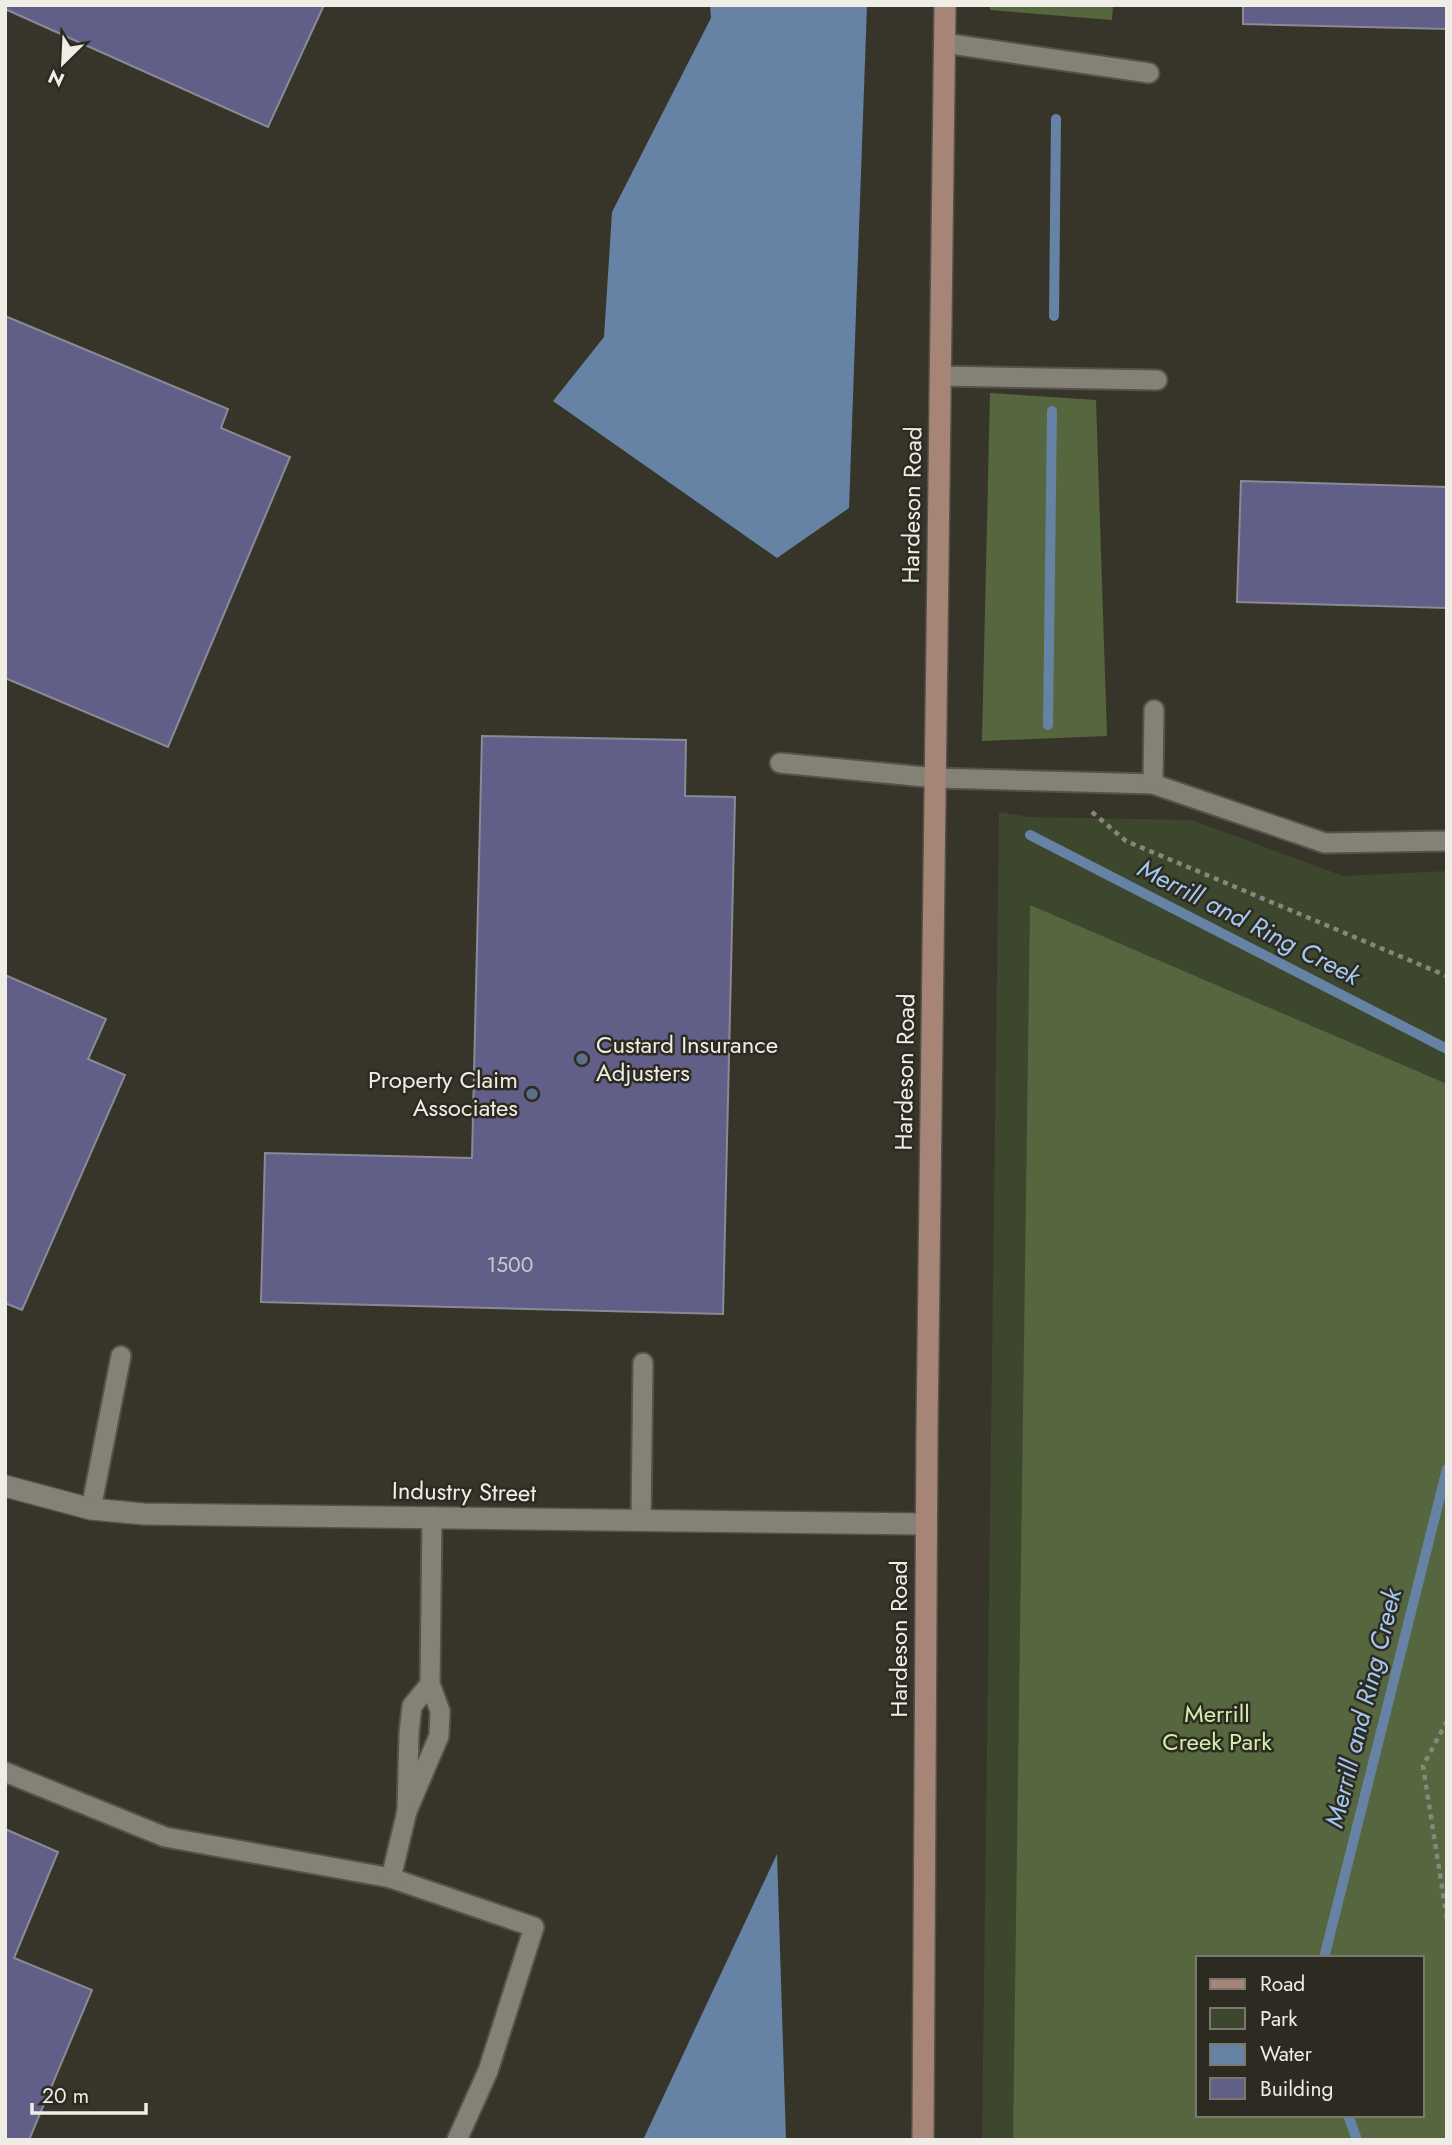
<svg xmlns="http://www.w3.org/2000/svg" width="1452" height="2145" font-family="Jost,sans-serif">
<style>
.green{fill:#3c472d;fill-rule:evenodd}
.forest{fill:#56663f;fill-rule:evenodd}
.water{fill:#6683a5}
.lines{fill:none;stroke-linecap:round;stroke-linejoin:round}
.stream{stroke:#6683a5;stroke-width:10}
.building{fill:#615f87;stroke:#8a8a97;stroke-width:2}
.lane-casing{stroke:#54524a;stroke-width:23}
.street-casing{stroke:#54524a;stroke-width:24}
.secondary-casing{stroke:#54524a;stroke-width:24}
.path{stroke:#88877d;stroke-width:4.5;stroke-dasharray:5 5;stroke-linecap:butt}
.lane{stroke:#848276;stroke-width:19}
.street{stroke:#848276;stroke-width:21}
.secondary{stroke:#a68476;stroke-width:21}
.service-dot{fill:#5c6f8a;stroke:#2d2b21;stroke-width:2.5}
.labels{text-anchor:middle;stroke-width:5;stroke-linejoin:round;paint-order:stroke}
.number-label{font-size:21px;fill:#cbcace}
.street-label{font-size:24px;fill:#eeede6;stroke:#2d2b21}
.poi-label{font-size:24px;fill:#eeede6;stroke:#2d2b21;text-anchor:start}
.park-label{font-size:24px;fill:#d2efac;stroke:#2d2b21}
.water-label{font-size:26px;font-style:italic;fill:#a4c8f4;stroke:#2d2b21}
</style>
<rect width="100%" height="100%" fill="#37352a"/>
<path class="green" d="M999 812 1029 817 1192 820 1343 876 1447 871V2140H982ZM1198 1958H1422V2115H1198Z"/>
<g class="forest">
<path d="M990 5H1113L1112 20 990 10Z"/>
<path d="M990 393 1096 400 1107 736 982 741Z"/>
<path d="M1030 905 1447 1084 1445 2140H1013ZM1198 1958H1422V2115H1198Z"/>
</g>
<g class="water">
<path d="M710 5H867L849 508 777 558 553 401 604 337 612 212 711 18Z"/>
<path d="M777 1854 786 2140H643Z"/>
</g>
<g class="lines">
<g class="stream">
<path d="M1054 316 1056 119"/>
<path d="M1048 725 1052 411"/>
<path d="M1030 835 1447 1049"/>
<path d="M1324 1958 1447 1469"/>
<path d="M1348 2115 1357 2140"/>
</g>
</g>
<g class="building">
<path d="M5 5H324L268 127 5 9Z"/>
<path d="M1243 5H1447V29L1243 24Z"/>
<path d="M5 316 228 409 221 428 290 457 168 747 5 678Z"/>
<path d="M1241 481 1447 487V608L1237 602Z"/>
<path d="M482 736 686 740 685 796 735 797 723 1314 261 1302 265 1153 472 1158Z"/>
<path d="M5 975 106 1019 88 1059 125 1075 22 1310 5 1303Z"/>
<path d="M5 1829 58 1852 14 1958 92 1990 29 2140H5Z"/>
</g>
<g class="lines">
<defs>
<g id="lane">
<path d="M944 43 1149 73"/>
<path d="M940 376 1157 380"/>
<path d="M780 763 936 778 1153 784 1325 843 1447 841"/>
<path d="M1153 784 1154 710"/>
<path d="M91 1509 121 1356"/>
<path d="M641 1520 643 1363"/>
<path d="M430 1684 412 1706 409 1733 407 1811 439 1736 440 1711 430 1684 432 1517"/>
<path d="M5 1772 165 1837 391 1878 534 1927 488 2071 457 2140"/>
<path d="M391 1878 407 1811"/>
</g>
<path id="street" d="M5 1486 91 1509 144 1514 926 1524"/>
<path id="secondary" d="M923 2140 927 1431 945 5"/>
</defs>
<use href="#lane" class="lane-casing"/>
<use href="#street" class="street-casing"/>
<use href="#secondary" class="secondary-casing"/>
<g class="path">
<path d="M1092 812 1126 841 1447 976"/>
<path d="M1447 1721 1423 1766 1447 1919"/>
</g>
<use href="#lane" class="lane"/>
<use href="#street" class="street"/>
<use href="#secondary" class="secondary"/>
</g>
<g class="service-dot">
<circle cx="582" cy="1059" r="7"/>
<circle cx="532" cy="1094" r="7"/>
</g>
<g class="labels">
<g class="number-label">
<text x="510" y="1272">1500</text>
</g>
<g class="street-label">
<text transform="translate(912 505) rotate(-89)" y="8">Hardeson Road</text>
<text transform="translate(905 1072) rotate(-89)" y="8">Hardeson Road</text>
<text transform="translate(464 1492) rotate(1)" y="8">Industry Street</text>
<text transform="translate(899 1639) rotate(-90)" y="8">Hardeson Road</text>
</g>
<g class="poi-label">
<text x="596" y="1053">Custard Insurance<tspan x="596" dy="28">Adjusters</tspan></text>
<text x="518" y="1088" text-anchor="end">Property Claim<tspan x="518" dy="28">Associates</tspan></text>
</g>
<g class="park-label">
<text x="1217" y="1722">Merrill<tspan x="1217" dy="28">Creek Park</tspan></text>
</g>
<g class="water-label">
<text transform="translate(1249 922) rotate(27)" y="9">Merrill and Ring Creek</text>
<text transform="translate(1363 1708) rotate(-76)" y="9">Merrill and Ring Creek</text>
</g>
</g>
<rect width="1452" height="2145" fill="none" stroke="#eeede6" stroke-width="14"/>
<rect x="1196" y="1956" width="228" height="161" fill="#2d2b21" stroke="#7a7970" stroke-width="2"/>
<rect x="1210" y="1979" width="35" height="10" fill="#a68476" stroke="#7a7970" stroke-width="2"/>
<text x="1260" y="1991" font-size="21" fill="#eeede6">Road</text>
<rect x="1210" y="2008" width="35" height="21" fill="#3c472d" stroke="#7a7970" stroke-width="2"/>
<text x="1260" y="2026" font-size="21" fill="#eeede6">Park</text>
<rect x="1210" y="2044" width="35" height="21" fill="#6683a5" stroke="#7a7970" stroke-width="2"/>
<text x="1260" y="2061" font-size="21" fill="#eeede6">Water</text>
<rect x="1210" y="2078" width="35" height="21" fill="#615f87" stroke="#7a7970" stroke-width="2"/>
<text x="1260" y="2096" font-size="21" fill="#eeede6">Building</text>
<g transform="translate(63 63) rotate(204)" stroke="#2d2b21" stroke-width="5" paint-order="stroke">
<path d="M0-5L12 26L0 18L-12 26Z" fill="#eeede6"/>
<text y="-10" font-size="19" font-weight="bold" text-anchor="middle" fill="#eeede6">N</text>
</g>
<path d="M32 2103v10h114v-10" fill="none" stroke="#eeede6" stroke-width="3.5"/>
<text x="42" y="2103" font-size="21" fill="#eeede6" stroke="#2d2b21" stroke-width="5" paint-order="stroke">20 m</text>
</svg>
